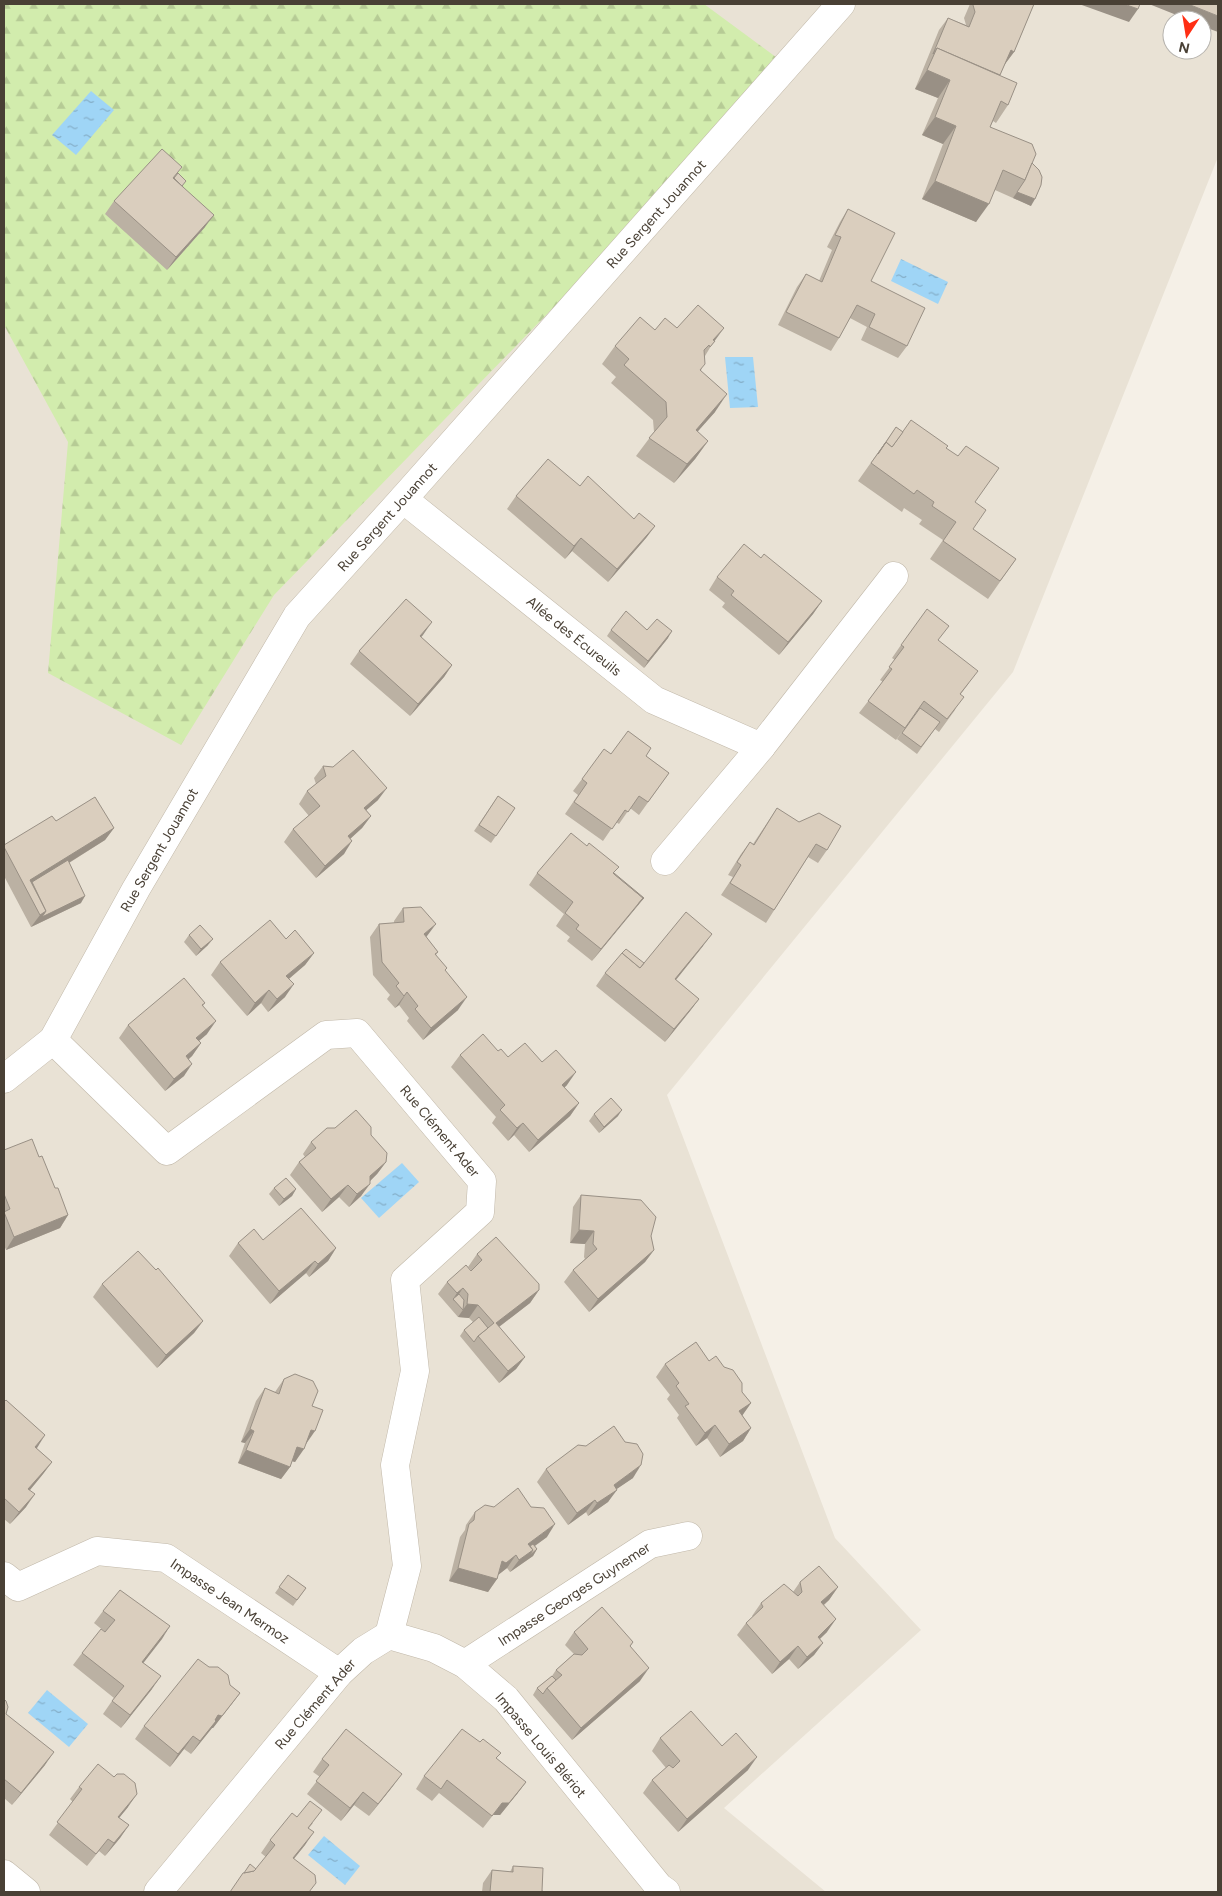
<svg xmlns="http://www.w3.org/2000/svg" width="1222" height="1896" font-family="Figtree,sans-serif">
<style>
.residential{fill:#e9e2d5;fill-rule:evenodd}
.forest{fill:url(#forest-firs)}
.water{fill:url(#water-ripples)}
.lines{fill:none;stroke-linecap:round;stroke-linejoin:round}
.minor-casing{stroke:#c1b8a9;stroke-width:29}
.minor{stroke:#fff;stroke-width:28}
.wall{fill:#bbb1a3}
.shaded-wall{fill:#999085}
.building{fill:#dacebe;stroke:#999085}
.labels{text-anchor:middle;stroke-width:4;stroke-linejoin:round;paint-order:stroke}
.street-label{font-size:14px;fill:#494035;stroke:#fff}
</style>
<defs>
<pattern id="forest-firs" width="22" height="20" patternUnits="userSpaceOnUse" patternTransform="scale(1.25)"><rect width="22" height="20" fill="#d2ecad"/><path d="M5 1l3.5 6h-7zM16 11l3.5 6h-7z" fill="#b6cb95"/></pattern>
<pattern id="water-ripples" width="26" height="14" patternUnits="userSpaceOnUse" patternTransform="scale(1.25)"><rect width="26" height="14" fill="#9fd5f6"/><path d="M2 4q2-2 4 0t4 0M15 11q2-2 4 0t4 0" fill="none" stroke="#84aec8"/></pattern>
</defs>
<rect width="100%" height="100%" fill="#f5f0e7"/>
<path class="residential" d="M4 4H1218V157L1013 672 667 1095 835 1538 921 1630 724 1808 826 1892H4ZM1172 20H1202V50H1172Z"/>
<path class="forest" d="M4 4H704L788 66 274 595 181 745 48 673 68 442 4 325Z"/>
<g class="water">
<path d="M91 91 114 110 76 155 52 135Z"/>
<path d="M901 259 948 282 938 304 891 281Z"/>
<path d="M725 357H753L758 407 730 408Z"/>
<path d="M402 1163 419 1182 379 1218 361 1198Z"/>
<path d="M47 1690 88 1724 69 1747 28 1713Z"/>
<path d="M324 1836 360 1866 345 1885 308 1855Z"/>
</g>
<g class="lines">
<defs>
<g id="minor">
<path d="M403 499 654 700 761 747 665 861"/>
<path d="M761 747 894 576"/>
<path d="M53 1040 167 1151 326 1035 357 1033 482 1181 480 1212 405 1280 415 1371 395 1465 407 1566 389 1635 363 1651 339 1673 158 1892"/>
<path d="M4 1079 53 1040 136 889 297 616 403 499 841 4"/>
<path d="M4 1576 18 1587 97 1551 166 1558 339 1673"/>
<path d="M389 1635 434 1648 465 1664 506 1699 659 1887 666 1892"/>
<path d="M465 1664 650 1544 688 1536"/>
<path d="M4 1874 26 1892"/>
</g>
</defs>
<use href="#minor" class="minor-casing"/>
<use href="#minor" class="minor"/>
</g>
<g class="wall">
<path d="M970 4H1034L1014 52 1005 64 1000 75 1008 105 996 123 993 121 990 127 1032 163 1031 206 995 190 976 222 922 199 943 144 922 135 938 98 915 89 939 30 948 18 966 25 964 18Z"/>
<path d="M178 173 183 186 205 227 167 270 105 214 114 201Z"/>
<path d="M848 209 871 281 907 346 898 358 861 340 867 327 850 318 839 338 831 351 778 325 797 287 806 274 819 281 832 250 827 247 840 222Z"/>
<path d="M677 328 714 341 705 356 701 371 715 412 697 432 708 441 695 459 674 483 636 456 654 432 653 420 611 383 616 377 602 364 615 346 655 330Z"/>
<path d="M896 427 903 432 946 448 975 502 973 529 1016 559 988 599 930 559 943 540 919 524 922 520 904 508 902 512 858 481Z"/>
<path d="M580 486 634 519 655 526 646 538 608 582 572 551 565 559 507 509 516 496Z"/>
<path d="M761 558 822 601 813 614 779 655 722 607 725 603 709 590 717 577Z"/>
<path d="M611 630H647L668 638 644 668 607 636Z"/>
<path d="M423 635 421 637 452 665 444 677 410 716 350 664 359 651Z"/>
<path d="M938 641 969 683 960 695 955 710 939 732 935 729 917 754 897 739 906 726 896 740 859 713 883 682 880 680 895 660 892 658 901 645Z"/>
<path d="M611 754 646 756 669 773 639 815 630 808 619 824 616 822 603 841 565 814 578 795 573 791 582 779Z"/>
<path d="M323 766 378 800 366 810 371 816 362 828 350 839 344 854 316 878 284 842 293 829 309 816 299 804 307 791 316 784 314 778Z"/>
<path d="M498 796 515 808 491 843 474 831Z"/>
<path d="M777 808 827 850 818 863 808 857 766 923 721 895 733 877 728 875 741 854 750 842 753 844Z"/>
<path d="M56 821 114 828 105 840 69 863 81 903 31 927 4 876V845Z"/>
<path d="M537 873H614L644 898 592 961 567 941 570 937 556 926 564 914 529 885Z"/>
<path d="M403 908 427 936 426 937 438 952 436 955 445 971 458 1010 423 1040 407 1021 409 1018 399 1005 395 1008 387 999 390 995 373 975 370 937 379 924 394 923V921Z"/>
<path d="M189 935 208 945 196 956 184 942Z"/>
<path d="M286 939 314 953 305 965 289 979 285 997 268 1012 261 1003 247 1016 211 975 220 962Z"/>
<path d="M703 946 676 980 699 999 690 1011 665 1042 596 986 605 973 644 963Z"/>
<path d="M205 1003 203 1006 207 1034 199 1041 201 1043 192 1056 189 1059 184 1076 165 1091 119 1038 128 1025Z"/>
<path d="M498 1051 508 1057 542 1062 567 1085 564 1088 579 1103 570 1116 529 1152 514 1135 508 1141 492 1123 496 1117 451 1067 460 1055Z"/>
<path d="M594 1114 618 1116 599 1133 589 1121Z"/>
<path d="M371 1135 386 1162 377 1174 370 1181 361 1196 349 1207 339 1197 322 1212 290 1175 299 1162 305 1157 303 1154 311 1142Z"/>
<path d="M4 1150 39 1157 68 1215 60 1228 6 1250 4 1245Z"/>
<path d="M274 1188 296 1189 292 1196 279 1206 269 1194Z"/>
<path d="M581 1195 651 1236 654 1250 645 1262 589 1312 564 1282 573 1270 585 1259 584 1257 585 1244 570 1243 573 1207Z"/>
<path d="M263 1240 336 1248 328 1261 309 1277 306 1273 270 1304 229 1256 238 1243Z"/>
<path d="M477 1254 539 1290 530 1303 499 1327 525 1357 516 1369 499 1383 460 1336 464 1330 473 1322 469 1318 458 1317 438 1294 447 1282 471 1270 468 1267Z"/>
<path d="M156 1270 203 1321 194 1333 157 1368 93 1297 102 1284Z"/>
<path d="M709 1361 742 1392 751 1403 742 1415 751 1428 743 1441 720 1457 707 1438 696 1446 677 1418 679 1415 667 1399 670 1395 656 1377 665 1364Z"/>
<path d="M284 1379 312 1406 306 1444V1443L295 1462 292 1461 290 1467 281 1479 238 1463 245 1443 241 1442 256 1401 265 1388 275 1392Z"/>
<path d="M4 1402 36 1448 52 1462 43 1474 30 1490 26 1507 10 1524 4 1519Z"/>
<path d="M546 1469 633 1478 616 1489 608 1502 588 1516 586 1512 568 1525 537 1482Z"/>
<path d="M475 1512 547 1537 535 1546 537 1549 533 1556 510 1572 507 1568 498 1575 497 1579 488 1592 449 1581 460 1537 465 1530 466 1525Z"/>
<path d="M288 1575 306 1588 293 1606 275 1593Z"/>
<path d="M800 1582 838 1587 829 1600 824 1605 827 1632 820 1639 823 1643 814 1655 798 1669 789 1659 772 1674 737 1635 746 1623 753 1617 752 1616 761 1603 793 1592Z"/>
<path d="M103 1611 170 1626 143 1663 152 1689 121 1728 103 1714 114 1698 73 1665 82 1653 105 1632 94 1623Z"/>
<path d="M574 1632 633 1642 630 1647 640 1681 572 1740 533 1695 537 1688 552 1676 556 1670 574 1654 565 1645Z"/>
<path d="M230 1685 240 1693 231 1705 213 1728H212L191 1754 184 1749 170 1767 135 1739 144 1726Z"/>
<path d="M4 1699 6 1714 45 1765 12 1805 4 1798Z"/>
<path d="M660 1738 748 1770 678 1832 643 1793 652 1780 666 1768 652 1751Z"/>
<path d="M322 1759 393 1786 369 1816 354 1805 341 1821 307 1794 320 1777 313 1772Z"/>
<path d="M497 1759 526 1782 517 1794 500 1815H493L483 1828 439 1793 432 1801 416 1789 424 1776Z"/>
<path d="M79 1787 128 1807 119 1818 129 1825 120 1838 105 1856 99 1851 87 1866 49 1835 73 1802 70 1799Z"/>
<path d="M297 1817 313 1823 309 1828 305 1845 294 1858 256 1869 266 1857 261 1853 270 1840Z"/>
<path d="M513 1866 544 1892H482L483 1883 492 1870 510 1872Z"/>
</g>
<g class="shaded-wall">
<path d="M1079 4H1124L1138 9 1129 22Z"/>
<path d="M1149 4H1188L1218 16V32L1202 26V20H1189Z"/>
<path d="M1011 50 1014 52 1005 64 1002 63Z"/>
<path d="M927 70 950 80 938 98 915 89Z"/>
<path d="M935 117 956 126 943 144 922 135Z"/>
<path d="M935 181 989 204 976 222 922 199Z"/>
<path d="M1017 192 1035 199 1031 206 1013 198Z"/>
<path d="M214 215 205 227 167 270 176 257Z"/>
<path d="M724 328 711 346 713 340Z"/>
<path d="M727 394 715 412 683 448 696 430Z"/>
<path d="M708 441 695 459 674 483 687 464Z"/>
<path d="M655 526 646 538 608 582 617 569Z"/>
<path d="M581 538 572 551 565 559 574 546Z"/>
<path d="M822 601 813 614 779 655 788 642Z"/>
<path d="M432 622 423 635 411 648 420 636Z"/>
<path d="M672 631 668 638 644 668 648 661Z"/>
<path d="M452 665 444 677 410 716 418 704Z"/>
<path d="M387 788 378 800 355 820 364 808Z"/>
<path d="M371 816 362 828 339 849 348 836Z"/>
<path d="M114 828 105 840 27 889 30 880Z"/>
<path d="M352 841 344 854 316 878 325 866Z"/>
<path d="M85 896 81 903 31 927 40 915 46 911Z"/>
<path d="M643 898H644L592 961 601 949Z"/>
<path d="M436 924 427 936 415 947 424 934Z"/>
<path d="M712 934 703 946 666 992 675 979Z"/>
<path d="M213 939 208 945 196 956 201 949Z"/>
<path d="M314 953 305 965 278 988 286 976Z"/>
<path d="M294 984 285 997 268 1012 277 999Z"/>
<path d="M269 990 261 1003 247 1016 255 1003Z"/>
<path d="M407 992 399 1005 395 1008Z"/>
<path d="M467 997 458 1010 423 1040 431 1028Z"/>
<path d="M699 999 690 1011 665 1042 674 1029Z"/>
<path d="M216 1021 207 1034 187 1051 196 1038Z"/>
<path d="M201 1043 192 1056 178 1068 186 1056Z"/>
<path d="M192 1064 184 1076 165 1091 174 1079Z"/>
<path d="M576 1072 567 1085 553 1098 562 1085Z"/>
<path d="M579 1103 570 1116 529 1152 538 1140Z"/>
<path d="M622 1110 618 1116 599 1133 604 1127Z"/>
<path d="M523 1123 514 1135 508 1141 517 1128Z"/>
<path d="M386 1162 377 1174 362 1189 370 1176Z"/>
<path d="M370 1184 361 1196 349 1207 357 1194Z"/>
<path d="M348 1185 339 1197 322 1212 331 1199Z"/>
<path d="M296 1189 292 1196 279 1206 284 1199Z"/>
<path d="M68 1215 60 1228 6 1250 14 1237Z"/>
<path d="M579 1230 594 1231 585 1244 570 1243Z"/>
<path d="M336 1248 328 1261 309 1277 318 1264Z"/>
<path d="M654 1250 645 1262 589 1312 598 1299Z"/>
<path d="M315 1261 306 1273 270 1304 279 1291Z"/>
<path d="M463 1288 454 1301 453 1299 457 1293Z"/>
<path d="M539 1290 530 1303 487 1336 496 1323Z"/>
<path d="M467 1304 478 1305 469 1318 458 1317Z"/>
<path d="M203 1321 194 1333 157 1368 166 1355Z"/>
<path d="M525 1357 516 1369 499 1383 508 1371Z"/>
<path d="M751 1403 742 1416 739 1411Z"/>
<path d="M715 1425 707 1438 696 1446 705 1433Z"/>
<path d="M751 1428 743 1441 720 1457 729 1444Z"/>
<path d="M250 1429 254 1431 245 1443 241 1442Z"/>
<path d="M311 1430 315 1431 306 1444 302 1442Z"/>
<path d="M45 1435 37 1448 26 1460 35 1447Z"/>
<path d="M297 1447 304 1449 295 1462 288 1460Z"/>
<path d="M246 1450 290 1467 281 1479 238 1463Z"/>
<path d="M52 1462 43 1474 20 1502 28 1489Z"/>
<path d="M641 1465 633 1478 605 1497 614 1485Z"/>
<path d="M617 1490 608 1502 588 1516 597 1503Z"/>
<path d="M35 1494 26 1507 10 1524 19 1512Z"/>
<path d="M595 1500 586 1512 568 1525 577 1513Z"/>
<path d="M555 1524 547 1537 526 1552 528 1544Z"/>
<path d="M537 1549 533 1556 510 1572 519 1560 533 1550Z"/>
<path d="M516 1555 507 1568 498 1575 502 1561Z"/>
<path d="M458 1568 497 1579 488 1592 449 1581Z"/>
<path d="M838 1587 829 1600 812 1615 821 1602Z"/>
<path d="M836 1619 827 1632 809 1649 818 1637Z"/>
<path d="M170 1626 162 1639 134 1675 142 1662Z"/>
<path d="M823 1643 814 1655 798 1669 807 1657Z"/>
<path d="M798 1646 789 1659 772 1674 780 1662Z"/>
<path d="M649 1668 640 1681 572 1740 581 1728Z"/>
<path d="M161 1676 152 1689 121 1728 130 1715Z"/>
<path d="M240 1693 213 1728H212L191 1754 218 1715Z"/>
<path d="M193 1736 184 1749 170 1767 178 1754Z"/>
<path d="M54 1752 45 1765 12 1805 21 1793Z"/>
<path d="M757 1757 748 1770 678 1832 687 1819Z"/>
<path d="M402 1774 393 1786 369 1816 378 1804Z"/>
<path d="M526 1782 517 1794 500 1815H493L483 1828 502 1803Z"/>
<path d="M363 1792 354 1805 341 1821 350 1808Z"/>
<path d="M137 1794 128 1807 110 1829 118 1817Z"/>
<path d="M129 1825 120 1838 105 1856 114 1843Z"/>
<path d="M314 1832 305 1845 285 1870 293 1858Z"/>
</g>
<g class="building">
<path d="M973 4H1034L1014 52 1011 50 1000 75 937 48 933 54 948 18 969 27 975 12 973 5Z"/>
<path d="M1124 4H1140L1138 9Z"/>
<path d="M1188 4H1218V16Z"/>
<path d="M937 48 1017 83 1008 105 1001 101 990 127 1032 144 1036 154 1025 180 1003 170 989 204 935 181 956 126 935 117 950 80 927 70Z"/>
<path d="M162 149 182 167 173 178 214 215 176 257 114 201Z"/>
<path d="M1032 163 1039 170 1042 177 1041 185 1035 199 1017 192 1025 180Z"/>
<path d="M178 173 186 181 182 186 174 178Z"/>
<path d="M848 209 895 233 871 281 925 308 907 346 869 327 875 314 857 305 839 338 786 312 806 274 822 282 841 237 835 235Z"/>
<path d="M698 305 724 328 713 340 715 341 710 347 709 345 704 350 705 364 700 370 727 394 696 430 708 441 687 464 649 438 667 417 666 402 624 365 629 359 615 346 640 317 655 330 665 318 677 328Z"/>
<path d="M911 420 948 446 946 448 958 456 966 446 999 468 975 502 986 510 973 529 1016 559 1000 581 943 541 956 522 932 506 934 502 917 490 914 494 871 463 886 442 892 447Z"/>
<path d="M896 427 903 432 892 447 886 442 878 454Z"/>
<path d="M548 459 580 486 588 476 634 519 639 513 655 526 617 569 581 538 574 546 516 496Z"/>
<path d="M744 544 761 558 764 554 822 601 788 642 731 595 734 591 717 577Z"/>
<path d="M406 599 432 622 420 636 452 665 418 704 359 651Z"/>
<path d="M927 609 949 626 938 640 978 671 960 694 964 697 947 719 924 701 905 728 868 701 892 669 889 667 904 647 901 645Z"/>
<path d="M626 611 647 630 657 619 672 631 648 661 611 630Z"/>
<path d="M920 708 940 722 921 747 902 733Z"/>
<path d="M628 731 651 748 646 756 669 773 648 802 639 796 628 812 625 810 612 829 574 802 587 783 582 779 604 749 611 754Z"/>
<path d="M353 750 387 788 364 808 371 816 348 836 352 841 325 866 293 829 320 806 307 791 326 776 323 766 333 767Z"/>
<path d="M498 796 515 808 496 836 479 825Z"/>
<path d="M95 797 114 828 30 880 46 911 40 915 4 847V845L52 816 56 821Z"/>
<path d="M777 808 799 822 819 813 841 826 827 850 816 844 774 910 730 883 741 865 737 862 750 842 754 845Z"/>
<path d="M571 833 587 846 589 843 619 867 613 873 643 898 601 949 576 929 579 925 565 913 573 902 537 873Z"/>
<path d="M68 860 85 896 42 917 46 911 32 882Z"/>
<path d="M614 873 644 898 638 904 643 898 614 874Z"/>
<path d="M421 907 436 924 424 934 438 952 435 954 447 968 445 970 467 997 431 1028 415 1009 418 1006 407 992 404 996 396 986 399 983 382 962 379 924 404 922 403 908Z"/>
<path d="M686 912 712 934 675 979 699 999 674 1029 605 973 622 953 640 968Z"/>
<path d="M270 920 286 939 295 930 314 953 286 976 294 984 277 999 269 990 255 1003 220 962Z"/>
<path d="M200 925 213 939 201 949 189 935Z"/>
<path d="M626 949 644 963 640 968 622 953Z"/>
<path d="M184 978 205 1003 202 1005 216 1021 196 1038 201 1043 186 1056 192 1064 174 1079 128 1025Z"/>
<path d="M483 1034 498 1051 501 1049 508 1057 525 1043 542 1062 556 1050 576 1072 562 1085 579 1103 538 1140 523 1123 517 1128 500 1110 505 1105 460 1055Z"/>
<path d="M611 1098 622 1110 604 1127 594 1114Z"/>
<path d="M356 1110 371 1127V1135L387 1153 386 1162 370 1176V1184L357 1194 348 1185 331 1199 299 1162 316 1148 311 1142 327 1128H335Z"/>
<path d="M32 1139 39 1157 42 1156 55 1188H58L68 1215 14 1237 4 1212 10 1209 4 1194V1150Z"/>
<path d="M286 1178 296 1189 284 1199 274 1188Z"/>
<path d="M581 1195 641 1200 656 1217 651 1236 654 1250 598 1299 573 1270 597 1249 593 1244 594 1231 579 1230Z"/>
<path d="M301 1208 336 1248 318 1264 315 1261 279 1291 238 1243 254 1229 263 1240Z"/>
<path d="M496 1237 539 1284V1290L496 1323 525 1357 508 1371 478 1336 494 1323 478 1305 467 1304 468 1294 463 1288 457 1293 447 1282 466 1265 471 1271 482 1260 477 1254Z"/>
<path d="M138 1251 156 1270 158 1268 203 1321 166 1355 102 1284Z"/>
<path d="M459 1294 464 1300 463 1310 453 1299Z"/>
<path d="M479 1317 488 1328 478 1336 474 1342 464 1330Z"/>
<path d="M696 1342 709 1361 716 1356 724 1367 733 1370 742 1383V1392L751 1403 739 1411 751 1428 729 1444 715 1425 705 1433 685 1406 689 1404 676 1386 679 1383 665 1364Z"/>
<path d="M295 1374 313 1381 318 1391 312 1406 323 1410 315 1431 311 1430 304 1449 297 1447 290 1467 246 1450 254 1431 250 1429 265 1388 279 1394 284 1379Z"/>
<path d="M6 1400 45 1435 35 1447 52 1462 28 1489 35 1494 19 1512 4 1498V1402Z"/>
<path d="M614 1426 625 1442 637 1444 643 1454 641 1465 614 1485 617 1490 597 1503 595 1500 577 1513 546 1469 578 1445 586 1446Z"/>
<path d="M518 1488 531 1507 544 1508 555 1524 528 1544 533 1550 519 1560 516 1555 506 1563 502 1561 497 1579 458 1568 469 1524 474 1520 475 1512 485 1505 494 1507Z"/>
<path d="M533 1544 537 1549 529 1556 533 1550 530 1546Z"/>
<path d="M819 1566 838 1587 821 1602 836 1619 818 1637 823 1643 807 1657 798 1646 780 1662 746 1623 763 1607 761 1603 784 1584 798 1596 802 1592 800 1582Z"/>
<path d="M288 1575 306 1588 297 1600 279 1587Z"/>
<path d="M120 1590 170 1626 142 1662 161 1676 130 1715 112 1701 124 1686 82 1653 101 1629 105 1632 115 1620 103 1611Z"/>
<path d="M602 1607 633 1642 630 1646 649 1668 581 1728 547 1688 562 1675 556 1670 574 1654 582 1655 588 1649 574 1632Z"/>
<path d="M198 1659 209 1667H218L228 1675 230 1685 240 1693 222 1716 218 1715 215 1720 216 1721 200 1741 193 1736 178 1754 144 1726Z"/>
<path d="M552 1676 556 1680 547 1688 543 1694 537 1688Z"/>
<path d="M4 1699 6 1701 8 1707 6 1714 54 1752 21 1793 4 1779Z"/>
<path d="M691 1711 722 1746 736 1733 757 1757 687 1819 652 1780 669 1765 673 1768 680 1761 660 1738Z"/>
<path d="M346 1729 402 1774 378 1804 363 1792 350 1808 316 1781 329 1765 322 1759Z"/>
<path d="M462 1729 480 1742 483 1739 501 1753 496 1758 526 1782 509 1803H502L492 1816 447 1780 441 1789 424 1776Z"/>
<path d="M98 1764 114 1777 117 1774H124L135 1783 137 1794 118 1817 129 1825 114 1843 108 1839 96 1854 57 1822 82 1789 79 1787Z"/>
<path d="M310 1801 322 1810 308 1828 314 1832 293 1858 315 1875 316 1883 309 1892H230L243 1873 254 1871 275 1845 270 1840 292 1813 297 1817Z"/>
<path d="M250 1864 256 1869 254 1871 244 1873Z"/>
<path d="M513 1866 543 1868 542 1891 544 1892H490L492 1870 513 1872Z"/>
</g>
<g class="labels">
<g class="street-label">
<text transform="translate(656 214) rotate(-48)" y="5">Rue Sergent Jouannot</text>
<text transform="translate(387 517) rotate(-48)" y="5">Rue Sergent Jouannot</text>
<text transform="translate(574 636) rotate(39)" y="5">Allée des Écureuils</text>
<text transform="translate(159 850) rotate(-60)" y="5">Rue Sergent Jouannot</text>
<text transform="translate(440 1131) rotate(50)" y="5">Rue Clément Ader</text>
<text transform="translate(574 1594) rotate(-33)" y="5">Impasse Georges Guynemer</text>
<text transform="translate(230 1601) rotate(34)" y="5">Impasse Jean Mermoz</text>
<text transform="translate(315 1704) rotate(-49)" y="5">Rue Clément Ader</text>
<text transform="translate(541 1745) rotate(50)" y="5">Impasse Louis Blériot</text>
</g>
</g>
<rect width="1222" height="1896" fill="none" stroke="#494035" stroke-width="10"/>
<g transform="translate(1187 35) rotate(192)"><circle r="24" fill="#ffffff" stroke="#b6b3ae"/>
<path d="M0-4L9 19L0 12L-9 19Z" fill="#ff2f14"/>
<text y="-8" font-size="14" font-weight="bold" text-anchor="middle" fill="#494035">N</text>
</g>
</svg>
